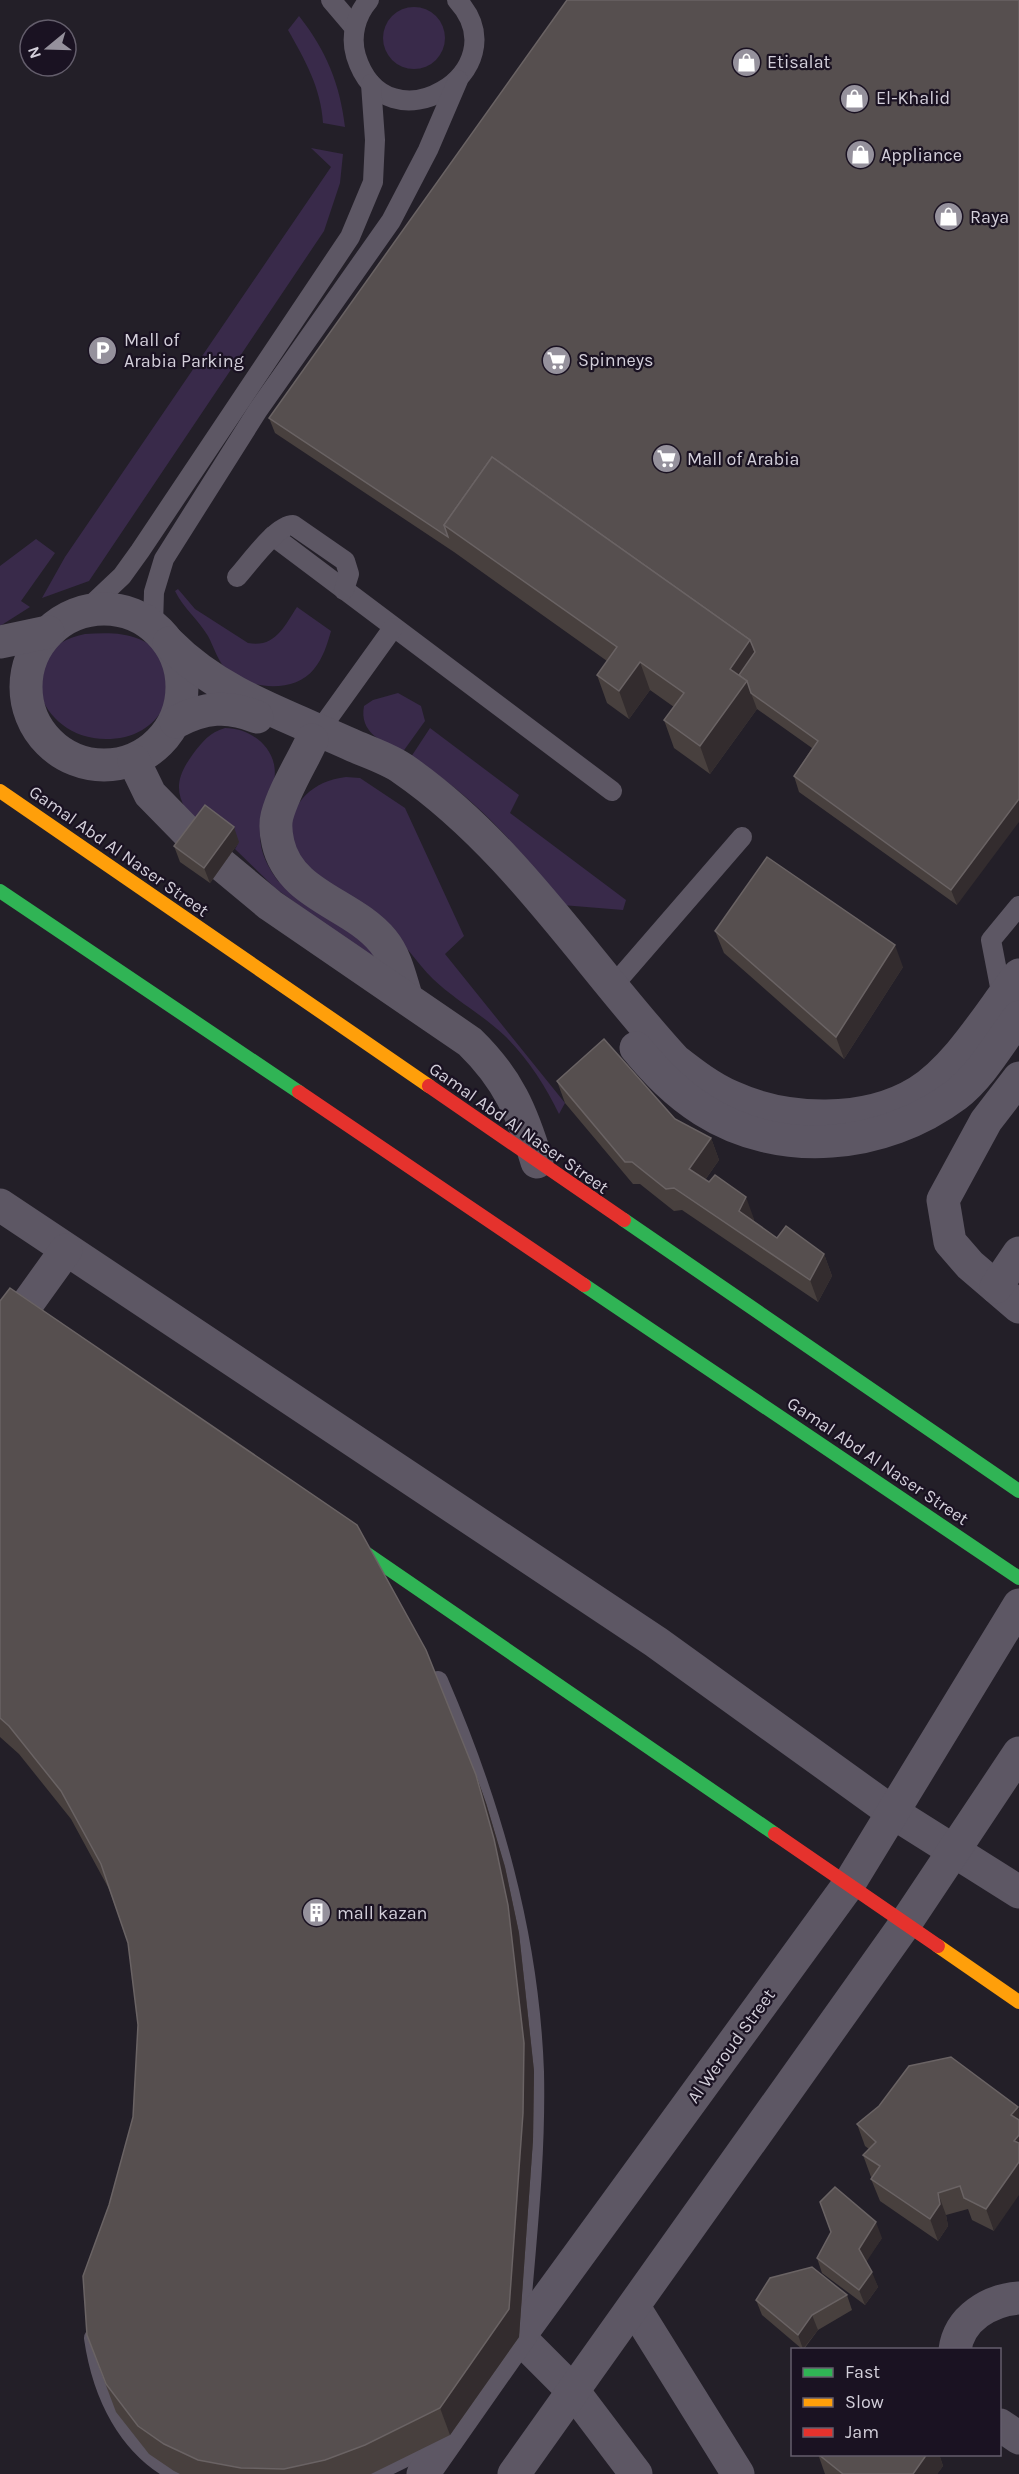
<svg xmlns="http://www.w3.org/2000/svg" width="1019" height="2474" font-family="Karla,sans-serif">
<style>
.green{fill:#392a4a}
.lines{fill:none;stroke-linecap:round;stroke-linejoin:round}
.lane{stroke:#5d5764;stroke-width:20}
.street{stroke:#5d5764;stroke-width:33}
.fast{stroke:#30b455;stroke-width:14}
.slow{stroke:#ff9f0a;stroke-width:14}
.jam{stroke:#e5322d;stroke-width:14}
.wall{fill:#48403e}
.shaded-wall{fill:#332c2e}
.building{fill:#564f4f;stroke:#6a6364;stroke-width:1.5}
.labels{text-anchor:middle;stroke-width:4.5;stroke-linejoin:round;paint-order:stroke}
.poi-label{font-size:18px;fill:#d3cfda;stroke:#1a1222;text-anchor:start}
.street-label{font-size:18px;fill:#d3cfda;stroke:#1a1222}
</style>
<rect width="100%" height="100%" fill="#231f28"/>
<g class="green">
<circle cx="414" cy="38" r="31"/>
<path d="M299 16C326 50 340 84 345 127L323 123C321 88 305 60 288 30Z"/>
<path d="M311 148 343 154 340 183 324 231 89 581 42 598 65 557 331 167Z"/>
<path d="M36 539 55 553 21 601 30 607 0 626V566Z"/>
<path d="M178 589 195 609 248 643C275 648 284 627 297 607L331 631C327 645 323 658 314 669 295 693 252 690 229 672 218 663 214 647 208 636 198 619 183 608 175 591Z"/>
<path d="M85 634C103 633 122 632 139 639 189 659 175 725 125 737 43 755 0 651 85 634Z"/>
<path d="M398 693 421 706 425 721 402 753C382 741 359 733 364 706L373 700Z"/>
<path d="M225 728C253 728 280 751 274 781 270 800 259 815 260 835 260 853 268 867 278 881L377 949 371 958 275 888 235 849 239 842 201 833C180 802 168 788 193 754 203 741 209 733 225 728Z"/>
<path d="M430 728 519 795 510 813 626 900 623 910 562 905C520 847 473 795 411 757Z"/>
<path d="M346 777 360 778 405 808 464 936 445 954 565 1103 559 1114C545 1085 528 1059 505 1036 483 1015 455 1000 433 979 415 961 404 941 383 925 367 913 310 879 302 866 275 825 299 782 346 777Z"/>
</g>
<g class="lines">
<g class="lane">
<path d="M331 0 354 27"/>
<path d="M369 0C356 15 350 36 356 56 386 153 522 71 457 0"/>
<path d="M273 536 612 791"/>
<path d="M237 577C249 564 276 525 293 525L345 561 349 574 344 590"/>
<path d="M86 610 122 576 140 551 350 237 373 182 375 140 371 84"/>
<path d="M153 625 154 592 164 559 258 410 391 221 428 150 458 80"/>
<path d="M314 738 393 628"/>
<path d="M612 987 742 837"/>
<path d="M1002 997 991 940 1019 906"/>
<path d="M438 1681C492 1806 529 1935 534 2072 536 2158 526 2244 519 2330"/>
<path d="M94 2338C102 2393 127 2448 180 2474"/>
<path d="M371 2474 442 2439"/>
</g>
<g class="street">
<circle cx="104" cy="687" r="78"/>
<path d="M0 642 48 632"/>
<path d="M169 643C220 695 289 716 354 746 370 753 389 759 403 769 513 845 586 963 675 1060 693 1074 711 1088 732 1097 787 1122 866 1124 918 1092 958 1067 990 1012 1019 975"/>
<path d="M176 722C204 707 228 705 257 717"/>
<path d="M312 740C301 764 284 790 277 816 275 824 276 834 278 843 290 896 352 903 383 941 396 957 400 977 406 996"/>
<path d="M134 761 150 794 196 841"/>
<path d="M222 865 270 905 470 1042C508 1079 522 1112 537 1162"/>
<path d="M636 1048C656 1072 676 1093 703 1110 780 1159 884 1149 956 1095 981 1076 1000 1042 1019 1017"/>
<path d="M1019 1078 986 1121 943 1200 950 1242 970 1265 1019 1307"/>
<path d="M0 1205 656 1642 892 1812 1019 1892"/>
<path d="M996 1287 1019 1253"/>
<path d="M0 1342 66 1250"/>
<path d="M634 2307 738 2474"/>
<path d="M519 2337 574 2392 636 2474"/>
<path d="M955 2350C959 2318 990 2300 1019 2298"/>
<path d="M1000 2425 1019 2438"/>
<path d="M423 2474 519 2337 849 1884 1019 1605"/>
<path d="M514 2474 905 1924 1019 1753"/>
</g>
<g class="fast">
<path d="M0 891 299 1092"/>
<path d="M624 1220 1019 1491"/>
<path d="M584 1285 1019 1578"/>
<path d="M338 1534 775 1834"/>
</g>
<g class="slow">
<path d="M0 791 429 1086"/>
<path d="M938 1946 1019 2002"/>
</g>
<g class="jam">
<path d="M429 1086 624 1220"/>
<path d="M299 1092 584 1285"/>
<path d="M775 1834 938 1946"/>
</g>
</g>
<g class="wall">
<path d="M1019 0 957 905 799 792 794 776 812 748 757 709 710 774 674 748 664 720 674 707 650 690 629 719 607 703 597 675 607 661 454 552 275 433 269 418Z"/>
<path d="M239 842 210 883 180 862 174 846Z"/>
<path d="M715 931 903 967 844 1059 724 953Z"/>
<path d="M557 1081 675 1119 711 1138 719 1160 705 1180 754 1219 753 1221 777 1238 824 1254 832 1276 818 1302 682 1210 674 1211 640 1184H633L565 1103Z"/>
<path d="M0 1301 476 1775 486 1803 505 1867 519 1933 534 2071 533 2140 519 2337 450 2435 371 2474H180L174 2471 149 2454 116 2412 87 2335 109 2205 133 2117 138 2025 128 1943 109 1889 71 1819 19 1754 0 1737Z"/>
<path d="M951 2057 994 2231 972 2220 968 2209 946 2215 948 2226 938 2241 880 2201 871 2179 873 2178 871 2177 863 2155 869 2149 865 2146 857 2124Z"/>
<path d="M882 2238 866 2261 878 2287 865 2305 822 2273 817 2258Z"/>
<path d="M847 2295 852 2310 818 2330 804 2349H802L762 2315 756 2300Z"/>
<path d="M818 2454H939L943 2466 937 2474H825Z"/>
</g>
<g class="shaded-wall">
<path d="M750 640 760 668 748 685 757 709 710 774 700 746 730 669Z"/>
<path d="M640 662 650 690 629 719 619 691Z"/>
<path d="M1019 799V822L957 905 951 890Z"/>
<path d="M234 827 239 842 210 883 204 868Z"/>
<path d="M895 945 903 967 844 1059 836 1037Z"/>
<path d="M711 1138 719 1160 697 1191 689 1169Z"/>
<path d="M746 1197 754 1219 747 1233 739 1211Z"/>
<path d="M824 1254 832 1276 818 1302 810 1280Z"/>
<path d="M476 1775 486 1803 505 1867 519 1933 534 2071 533 2140 519 2337 450 2435 440 2408Z"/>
<path d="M1018 2107 1019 2109V2153L1014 2141 1011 2115Z"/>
<path d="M1019 2162V2195L994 2231 986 2209Z"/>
<path d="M938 2193 946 2215 948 2226 938 2241 930 2219Z"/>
<path d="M876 2222 882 2238 865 2264 859 2249Z"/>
<path d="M872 2272 878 2287 865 2305 859 2290Z"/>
<path d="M812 2315 818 2330 803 2349 798 2335Z"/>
<path d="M927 2454H939L943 2466 937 2474H913Z"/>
</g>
<g class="building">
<path d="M567 0H1019V799L951 890 794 776 818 741 751 693 747 681 739 675 755 652 750 640 492 457 444 525 448 537 269 418Z"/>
<path d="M492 457 750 640 730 669 747 681 700 746 664 720 684 693 640 662 619 691 597 675 617 647 444 525Z"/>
<path d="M205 805 234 827 204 868 174 846Z"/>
<path d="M767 857 895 945 836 1037 715 931Z"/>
<path d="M604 1039 675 1119 711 1138 689 1169 709 1182 715 1175 746 1197 739 1211 777 1238 786 1226 824 1254 810 1280 674 1188 666 1189 632 1162H625L557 1081Z"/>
<path d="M10 1288 357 1525 426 1650 476 1775 494 1839 508 1905 524 2043 523 2113 509 2309 440 2408 365 2445 325 2460 284 2469 241 2468 198 2460 164 2444 138 2426 106 2384 87 2335 83 2276 109 2205 133 2117 138 2025 128 1943 101 1864 61 1791 9 1726 0 1718V1301Z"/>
<path d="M951 2057 1018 2107 1011 2115 1019 2120V2135L1014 2141 1019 2143V2162L986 2209 964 2198 960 2186 938 2193 940 2204 930 2219 871 2179 880 2166 863 2155 876 2142 857 2124 879 2106 909 2066Z"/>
<path d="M835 2187 876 2222 859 2249 872 2272 859 2290 817 2258 831 2232 820 2202Z"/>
<path d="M812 2267 847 2295 812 2315 798 2335 756 2300 770 2278Z"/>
<path d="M927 2454 913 2474H843L818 2454Z"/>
</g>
<defs>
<symbol id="shop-disc" viewBox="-11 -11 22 22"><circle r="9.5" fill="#95919c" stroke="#1a1222"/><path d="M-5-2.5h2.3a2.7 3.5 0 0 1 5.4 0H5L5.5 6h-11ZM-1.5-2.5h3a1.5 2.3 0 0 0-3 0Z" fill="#fff"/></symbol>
<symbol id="parking-disc" viewBox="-11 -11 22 22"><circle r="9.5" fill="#95919c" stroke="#1a1222"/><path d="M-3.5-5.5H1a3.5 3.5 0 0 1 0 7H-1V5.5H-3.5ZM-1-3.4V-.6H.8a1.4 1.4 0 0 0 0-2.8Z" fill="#fff"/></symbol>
<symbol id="supermarket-disc" viewBox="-11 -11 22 22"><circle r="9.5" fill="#95919c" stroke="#1a1222"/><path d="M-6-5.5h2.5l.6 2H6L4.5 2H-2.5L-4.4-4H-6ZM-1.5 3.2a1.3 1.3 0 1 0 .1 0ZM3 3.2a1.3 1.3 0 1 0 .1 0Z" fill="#fff"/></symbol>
<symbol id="building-disc" viewBox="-11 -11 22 22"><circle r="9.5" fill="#95919c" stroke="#1a1222"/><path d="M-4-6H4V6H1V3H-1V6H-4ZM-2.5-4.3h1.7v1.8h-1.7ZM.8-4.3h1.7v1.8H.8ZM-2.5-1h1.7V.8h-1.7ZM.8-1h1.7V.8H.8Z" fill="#fff"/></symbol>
</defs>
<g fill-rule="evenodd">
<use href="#shop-disc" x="730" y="46" width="33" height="33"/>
<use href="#shop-disc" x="838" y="82" width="33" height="33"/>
<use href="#shop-disc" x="844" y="138" width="33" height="33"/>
<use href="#shop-disc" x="932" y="200" width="33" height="33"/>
<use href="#parking-disc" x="86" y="334" width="33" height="33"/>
<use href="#supermarket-disc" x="540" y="344" width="33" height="33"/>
<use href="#supermarket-disc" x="650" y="442" width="33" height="33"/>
<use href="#building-disc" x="300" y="1896" width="33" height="33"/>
</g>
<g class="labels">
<g class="poi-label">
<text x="767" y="68">Etisalat</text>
<text x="876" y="104">El-Khalid</text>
<text x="881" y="161">Appliance</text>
<text x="970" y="223">Raya</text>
<text x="124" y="346">Mall of<tspan x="124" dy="21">Arabia Parking</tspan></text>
<text x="578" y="366">Spinneys</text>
<text x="687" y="465">Mall of Arabia</text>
<text x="337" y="1919">mall kazan</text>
</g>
<g class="street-label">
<text transform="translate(119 851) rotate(35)" y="6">Gamal Abd Al Naser Street</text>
<text transform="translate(519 1128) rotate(35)" y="6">Gamal Abd Al Naser Street</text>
<text transform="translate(878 1461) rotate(34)" y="6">Gamal Abd Al Naser Street</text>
<text transform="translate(731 2046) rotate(-54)" y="6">Al Weroud Street</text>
</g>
</g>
<rect x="791" y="2348" width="210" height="108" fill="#1a1222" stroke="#645e6c" stroke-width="1.5"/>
<rect x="803" y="2368" width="30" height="9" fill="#30b455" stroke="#645e6c" stroke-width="1.5"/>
<text x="845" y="2378" font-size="18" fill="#d3cfda">Fast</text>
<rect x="803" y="2398" width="30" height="9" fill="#ff9f0a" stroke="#645e6c" stroke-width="1.5"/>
<text x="845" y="2408" font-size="18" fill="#d3cfda">Slow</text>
<rect x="803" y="2428" width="30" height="9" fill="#e5322d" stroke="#645e6c" stroke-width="1.5"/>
<text x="845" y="2438" font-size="18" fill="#d3cfda">Jam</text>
<g transform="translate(48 48) rotate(251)"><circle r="28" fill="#1a1222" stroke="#645e6c" stroke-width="1.5"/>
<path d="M0-4.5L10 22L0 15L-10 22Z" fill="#95919c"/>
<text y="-9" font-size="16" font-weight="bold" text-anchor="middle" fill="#d3cfda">N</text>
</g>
</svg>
